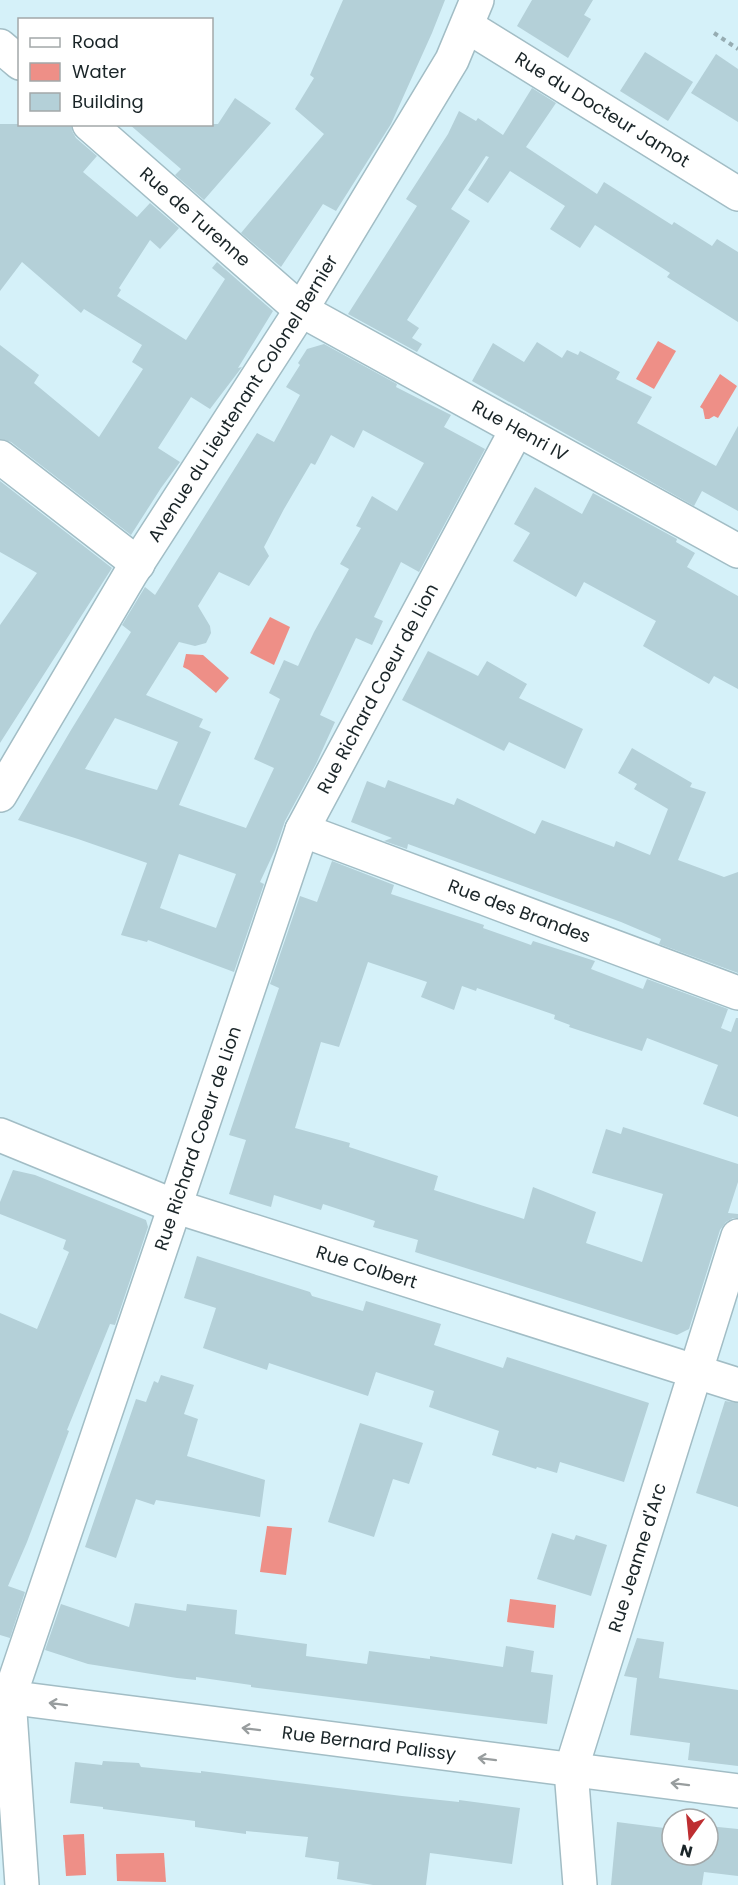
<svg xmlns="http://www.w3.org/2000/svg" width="738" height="1885" font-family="Poppins,sans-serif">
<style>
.water{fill:#ee8f87}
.building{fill:#b4d0d8;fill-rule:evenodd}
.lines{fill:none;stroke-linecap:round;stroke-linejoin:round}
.minor-casing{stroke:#a2bdc5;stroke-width:36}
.tertiary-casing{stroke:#a2bdc5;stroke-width:36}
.path{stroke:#96acb2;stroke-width:4;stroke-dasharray:4.5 4.5;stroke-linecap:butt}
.minor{stroke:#fff;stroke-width:33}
.tertiary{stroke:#fff;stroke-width:33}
.oneway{stroke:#989d9e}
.labels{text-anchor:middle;stroke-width:4.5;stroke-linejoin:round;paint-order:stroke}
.street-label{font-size:18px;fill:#1a2528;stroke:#fff}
</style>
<rect width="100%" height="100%" fill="#d5f1f9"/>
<g class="water">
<path d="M658 341 676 351 654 389 636 379Z"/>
<path d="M720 374 737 386 718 418 714 416 709 419H705L703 409 700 407Z"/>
<path d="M270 617 290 627 274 665 250 653Z"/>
<path d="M186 654 203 655 229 678 216 693 189 670 183 667Z"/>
<path d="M267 1526 292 1528 286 1575 260 1572Z"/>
<path d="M510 1599 556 1605 554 1628 507 1622Z"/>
<path d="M84 1834 86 1875 66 1876 63 1835Z"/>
<path d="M164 1853 166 1882 117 1881 116 1854Z"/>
</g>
<g class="building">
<path d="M343 0H445L432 33 391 124 336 211 323 204 281 267 241 233 324 134 295 109 314 78 310 75Z"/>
<path d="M532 0H593L584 15 591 19 568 58 517 26Z"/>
<path d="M645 52 693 82 668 121 620 91Z"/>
<path d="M716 54 738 69V122L691 93Z"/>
<path d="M532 88 556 103 526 147 597 194 604 182 672 225 674 222 712 246 717 239 738 252V322L667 277 670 273 595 225 580 248 550 229 565 206 510 171 488 203 468 190 489 157 486 156 451 209 470 221 407 320 419 328 412 338 422 344 417 352 348 314 417 206 406 199 448 134 459 111 476 121 478 118 503 135Z"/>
<path d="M235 98 271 123 204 200 175 175 181 169 129 124H218Z"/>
<path d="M0 124H71L72 131 76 138 97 156 83 172 137 217 150 203 179 228 160 249 150 240 119 288 121 290 117 296 186 340 225 279 212 268 217 262 273 311 238 368 242 367 210 409 191 397 158 448 180 462 161 488 131 535 11 442 0 439V345L39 375 34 383 99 437 143 369 132 362 142 345 84 309 81 313 22 262 0 291Z"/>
<path d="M537 342 562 358 567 350 578 355 580 351 620 372 616 379 652 397 637 423 716 466 738 426V511L702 491 694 506 472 381 493 343 524 362Z"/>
<path d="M324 344 397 384 396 387 451 415 444 427 485 449 419 572 401 562 374 617 383 621 372 645 356 638 320 715 335 722 316 764 285 821 275 850 260 882 264 884 234 972 148 940 147 942 121 935 147 863 78 839 18 820 71 730 131 632 122 625 145 587 155 595 257 433 274 442 300 395 286 387 300 365 298 363 307 349ZM363 430 424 463 397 511 372 496 356 526 361 528 340 564 349 569 314 632 298 666 284 660 269 693 280 699 254 759 274 768 246 828 179 805 211 732 199 727 203 719 146 695 179 642 195 646 206 643 211 633 210 626 198 606 219 572 249 586 269 556 264 547 284 509 311 463 315 465 331 435 354 448ZM115 718 178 742 157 790 85 769ZM179 854 236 874 216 928 160 908Z"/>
<path d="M0 481 112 568 0 743V625L37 573 0 552Z"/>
<path d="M535 487 582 514 593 493 677 539 676 542 695 553 687 567 738 596V689L714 676 709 684 643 646 656 621 584 582 576 597 513 561 530 533 514 524Z"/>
<path d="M428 651 478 676 487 661 527 684 519 698 583 729 565 769 509 742 504 751 402 700Z"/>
<path d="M632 748 692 783 690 787 706 792 678 860 724 877 738 872V973L659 944 661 939 621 922 408 844 407 849 384 841 392 838 351 822 367 781 385 788 388 780 454 805 457 798 535 834 542 820 614 847 616 841 650 855 668 809 634 789 637 784 618 773Z"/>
<path d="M332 861 394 885 391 894 484 925 483 928 531 945 533 941 595 961 591 969 643 989 647 979 728 1009 721 1028 731 1032 736 1018H738V1117L703 1104 718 1065 647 1038 642 1051 569 1027 570 1025 554 1019 555 1015 477 988 476 991 462 986 454 1010 421 997 427 982 368 962 339 1047 321 1042 295 1128 350 1143 349 1147 438 1176 434 1190 524 1219 533 1187 596 1212 586 1243 642 1262 663 1194 592 1173 606 1129 621 1134 623 1127 738 1164V1182L728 1213 738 1214V1218H733L726 1222 720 1230 689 1329 677 1335 415 1252 418 1240 373 1227 375 1221 323 1204 321 1210 274 1195 271 1207 229 1194 246 1140 229 1135 279 988 270 984 300 896 317 902Z"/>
<path d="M13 1170 35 1175 146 1220 148 1227 115 1325 110 1324 67 1430 69 1431 27 1542 8 1586 25 1592 10 1638 0 1635V1313L37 1329 69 1252 63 1249 66 1240 0 1214V1202Z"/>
<path d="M197 1256 310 1292 312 1296 363 1311 366 1301 441 1324 434 1345 503 1368 507 1357 649 1403 624 1482 560 1462 557 1473 537 1467 536 1469 492 1455 499 1431 429 1407 434 1391 376 1372 368 1396 269 1363 267 1370 203 1348 216 1308 184 1298Z"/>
<path d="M161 1375 194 1385 184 1414 198 1419 187 1456 265 1480 260 1517 156 1500 154 1505 136 1499 116 1558 85 1547 136 1399 146 1402 154 1381 158 1383Z"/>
<path d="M725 1401 738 1403V1507L696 1493Z"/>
<path d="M360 1423 423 1443 409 1484 393 1479 374 1537 328 1522Z"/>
<path d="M552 1533 574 1540 576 1535 607 1545 591 1596 537 1579Z"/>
<path d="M135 1603 186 1611 187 1604 237 1610 235 1634 307 1644 306 1656 367 1664 369 1651 430 1659V1656L503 1667 506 1646 534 1651 531 1672 553 1675 547 1724 251 1687V1685L196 1677V1680L177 1678 88 1664 45 1650 61 1604 129 1627Z"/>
<path d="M637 1638 664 1642 659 1678 738 1690V1766L688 1760 690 1743 630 1735 637 1678 624 1676Z"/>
<path d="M103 1761 139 1763 141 1767 201 1773V1771L402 1796 459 1802V1800L520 1808 512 1864 430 1853 426 1885H373L337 1879 339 1862 305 1857 308 1837 246 1831V1834L195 1827V1821L103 1809V1807L70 1803 75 1762 102 1765Z"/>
<path d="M617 1822 672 1829V1855H708V1826L738 1829V1876L704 1872 702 1885H611Z"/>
</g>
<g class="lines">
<defs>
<g id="minor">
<path id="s1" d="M467 26 738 194"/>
<path d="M0 46 20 63"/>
<path id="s2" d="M89 124 301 310 738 551"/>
<path d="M0 457 138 564"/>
<path id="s3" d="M302 830 738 993"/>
<path id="s4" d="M0 1135 174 1206 738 1385"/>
<path id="s5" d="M0 1696 738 1791"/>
<path id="s6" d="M22 1885 9 1698 302 830 517 429"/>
<path id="s7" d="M580 1885 571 1770 738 1236"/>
</g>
<g id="tertiary">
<path id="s8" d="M0 795 130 575 301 310 452 60 477 0"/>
</g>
</defs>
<use href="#minor" class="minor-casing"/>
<use href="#tertiary" class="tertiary-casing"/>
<path class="path" d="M714 33 738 49"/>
<use href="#minor" class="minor"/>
<use href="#tertiary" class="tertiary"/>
</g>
<defs><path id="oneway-shaft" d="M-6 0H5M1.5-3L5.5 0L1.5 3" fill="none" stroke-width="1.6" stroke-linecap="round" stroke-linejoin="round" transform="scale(1.5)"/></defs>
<g class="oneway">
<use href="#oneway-shaft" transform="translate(58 1704) rotate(-173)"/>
<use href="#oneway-shaft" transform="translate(251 1729) rotate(-173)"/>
<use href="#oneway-shaft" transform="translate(487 1759) rotate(-173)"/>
<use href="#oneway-shaft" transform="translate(680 1784) rotate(-173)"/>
</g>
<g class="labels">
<g class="street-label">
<text dy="6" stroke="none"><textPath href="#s1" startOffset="159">Rue du Docteur Jamot</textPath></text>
<text dy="6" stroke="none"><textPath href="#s2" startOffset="141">Rue de Turenne</textPath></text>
<text dy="6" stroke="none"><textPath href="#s8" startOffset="465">Avenue du Lieutenant Colonel Bernier</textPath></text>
<text dy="6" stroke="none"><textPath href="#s2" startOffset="532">Rue Henri IV</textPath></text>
<text dy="6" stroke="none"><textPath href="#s6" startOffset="1264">Rue Richard Coeur de Lion</textPath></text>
<text dy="6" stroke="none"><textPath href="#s3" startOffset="232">Rue des Brandes</textPath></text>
<text dy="6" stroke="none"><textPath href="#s6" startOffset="778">Rue Richard Coeur de Lion</textPath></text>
<text dy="6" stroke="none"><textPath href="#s4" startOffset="390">Rue Colbert</textPath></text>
<text dy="6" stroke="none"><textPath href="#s7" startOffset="338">Rue Jeanne d'Arc</textPath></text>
<text dy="6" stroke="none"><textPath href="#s5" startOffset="372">Rue Bernard Palissy</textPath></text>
</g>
</g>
<rect x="18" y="18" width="195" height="108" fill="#ffffff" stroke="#a3a8a9" stroke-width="1.5"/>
<rect x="30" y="38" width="30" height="9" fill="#ffffff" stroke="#a3a8a9" stroke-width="1.5"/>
<text x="72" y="48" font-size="18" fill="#1a2528">Road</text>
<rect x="30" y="63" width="30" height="18" fill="#ee8f87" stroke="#a3a8a9" stroke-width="1.5"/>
<text x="72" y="78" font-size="18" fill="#1a2528">Water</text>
<rect x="30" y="93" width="30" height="18" fill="#b4d0d8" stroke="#a3a8a9" stroke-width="1.5"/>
<text x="72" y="108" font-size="18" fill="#1a2528">Building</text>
<g transform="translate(690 1837) rotate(195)"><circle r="28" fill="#ffffff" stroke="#a3a8a9" stroke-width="1.5"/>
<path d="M0-4.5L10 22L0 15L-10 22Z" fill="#be2e31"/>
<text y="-9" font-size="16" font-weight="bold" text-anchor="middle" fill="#1a2528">N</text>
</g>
</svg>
